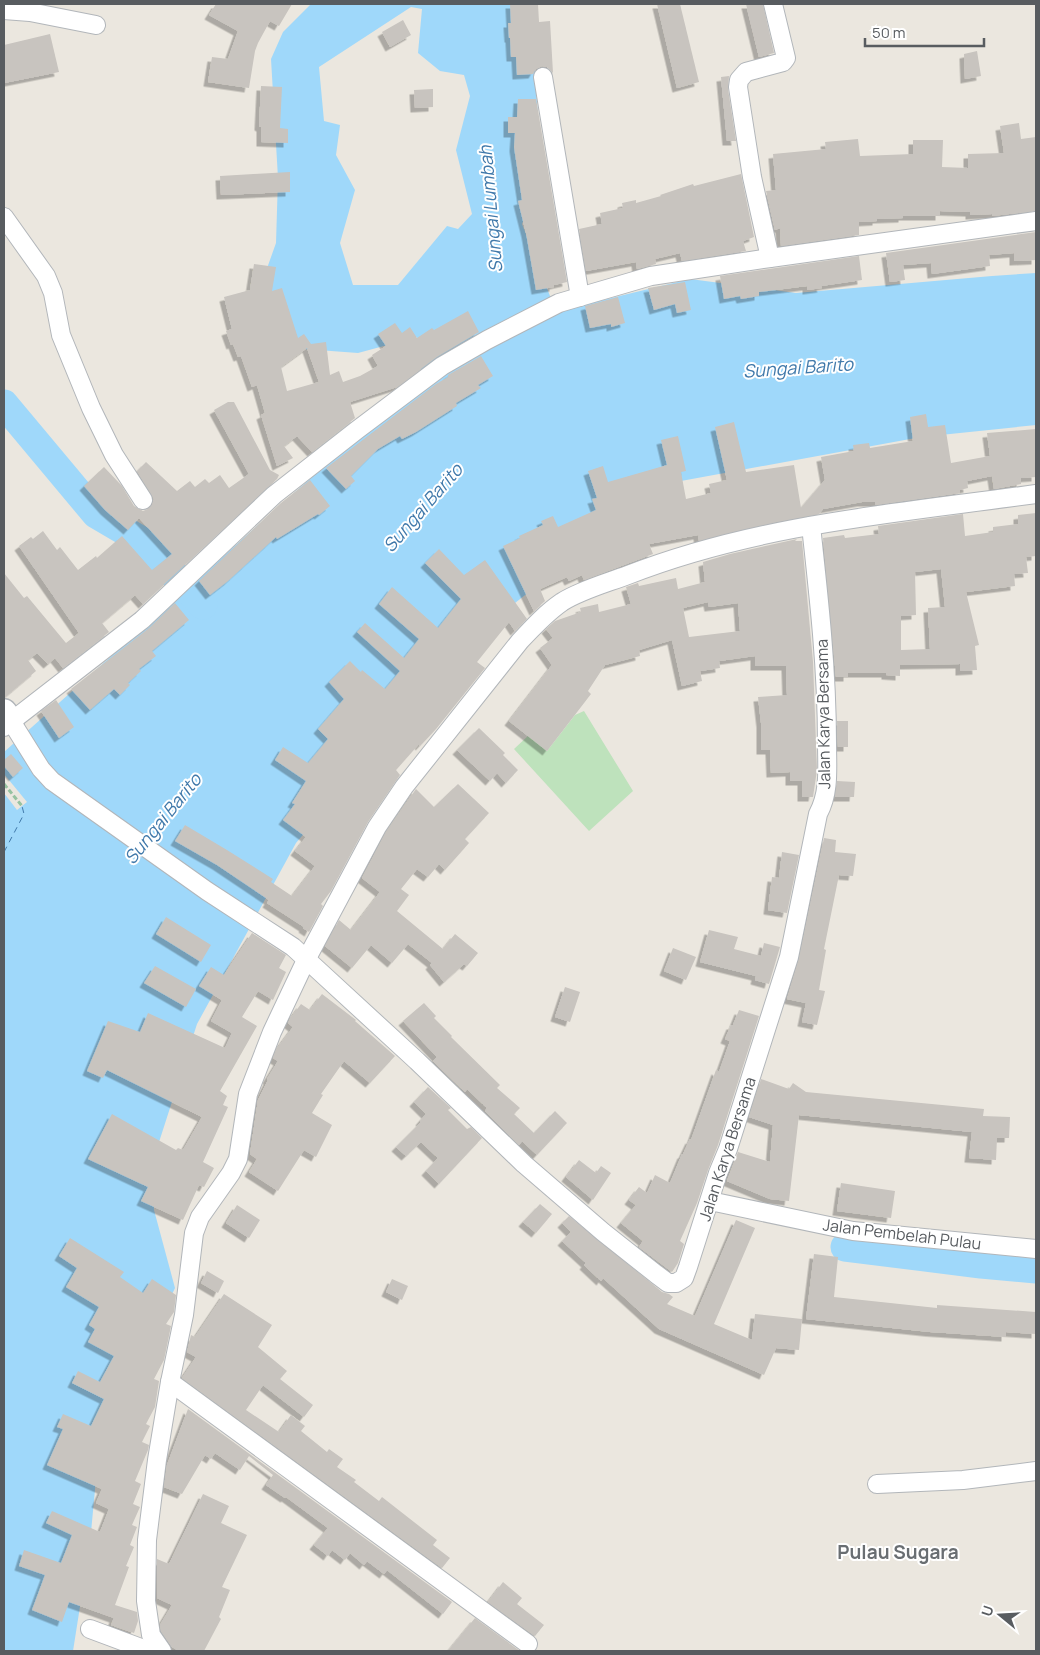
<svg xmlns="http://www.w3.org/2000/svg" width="1040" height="1655" font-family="Manrope,sans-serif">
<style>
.green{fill:#bee2bc}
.water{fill:#9fd8fa;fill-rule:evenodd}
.pier{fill:#ebe7df}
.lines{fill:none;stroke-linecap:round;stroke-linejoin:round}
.river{stroke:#9fd8fa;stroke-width:29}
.ferry{stroke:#4079aa;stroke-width:1;stroke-dasharray:6 5;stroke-linecap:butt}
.building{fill:#c8c4bf;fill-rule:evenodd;filter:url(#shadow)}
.street-casing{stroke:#b2b6ba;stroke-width:20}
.secondary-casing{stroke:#b1b5ba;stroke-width:28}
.path{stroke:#96c2a0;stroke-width:3;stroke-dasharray:5 2.5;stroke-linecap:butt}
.street{stroke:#fff;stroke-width:18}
.secondary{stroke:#fff;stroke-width:25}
.labels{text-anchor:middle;stroke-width:4;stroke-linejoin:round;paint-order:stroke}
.street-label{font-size:16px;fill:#585c60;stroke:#fff}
.water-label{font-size:18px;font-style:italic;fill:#4079aa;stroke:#fff}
.quarter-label{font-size:19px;font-weight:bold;fill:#696e72;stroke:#fff}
</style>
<defs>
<filter id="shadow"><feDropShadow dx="-4.5" dy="4.5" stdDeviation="0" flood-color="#0004"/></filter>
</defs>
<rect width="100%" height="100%" fill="#ebe7df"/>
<path class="green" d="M584 711 633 791 589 831 514 749 528 736 547 751 575 715Z"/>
<path class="water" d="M311 4H532L536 89 542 172 522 224 550 296 561 308 574 307 690 279 796 293 992 276 1036 273V425L921 437 681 481 543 581 491 622 420 696 296 843 197 1024 151 1167 154 1210 175 1288 99 1447 90 1543 73 1651H4V752L359 435 423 389 417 337 358 353 304 349 260 288 276 243 278 178 271 59 283 32ZM411 7 422 9 418 53 440 71 464 75 470 96 456 150 472 214 458 229 447 226 398 285H353L340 243 355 190 336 155 340 125 324 121 319 67Z"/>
<path class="pier" d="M4 774 27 802 17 810 4 793Z"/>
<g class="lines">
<g class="river">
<path d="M4 404 96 514 142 541 203 605"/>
<path d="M845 1247 981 1264 1036 1269"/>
</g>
<path class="ferry" d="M4 852 24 814 22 806"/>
</g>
<g class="building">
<path d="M216 4H292L279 26 270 21 258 43 255 51 249 88 208 82 212 57 228 59 238 31 209 15Z"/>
<path d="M510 4H538L539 22 550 21 553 73 547 67 542 66 536 69 533 74 517 75 516 57H511L510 38H509L508 23H511Z"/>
<path d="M657 4H680L699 82 677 88Z"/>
<path d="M746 4H763L774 53 759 57Z"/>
<path d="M403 20 411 35 390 47 382 32Z"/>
<path d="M50 34 59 72 4 83V45Z"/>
<path d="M977 51 981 76 965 79 964 54Z"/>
<path d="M729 76 728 89 736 141H727L721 77Z"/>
<path d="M261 86 282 87 280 128 288 129V143L261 142V127L259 126Z"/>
<path d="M433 89V107L415 108 414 90Z"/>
<path d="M518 99H536L567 282 554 285V287L536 290 526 233 518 201 522 200 514 147 515 133H508V117H517Z"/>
<path d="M1019 123 1021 139 1036 137V211L992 216V214L970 215V212L940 211V216H903V218L877 219V221L859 222V235L781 246 780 228 775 230 766 191 776 190 773 154 826 149 825 142 858 139 860 156 913 154V140H943L942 167 968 168V154L1004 153 1000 126Z"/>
<path d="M290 172V192L221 195 220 176Z"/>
<path d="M741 174 754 237 743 241 746 251 682 261 680 253 655 259 656 264 637 269 636 262 586 271 579 229 602 224 600 213 623 208 622 203 636 200V203L661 196 660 195 693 184 694 186Z"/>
<path d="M1036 232V260L1014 261V253L989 255 990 266 932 274 931 263 903 265 905 280 890 282 886 253Z"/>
<path d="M859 256 862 280 821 286 822 288 807 290V286L759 292V296L741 299 740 296 724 299 720 276Z"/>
<path d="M254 264 276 267 272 291 282 288 298 338 304 334 311 344 326 342 330 375 339 371 343 382 360 376 378 366 372 355 386 346 378 334 395 323 402 333 410 327 417 338 432 328 434 330 468 311 479 332 437 357 397 387 350 402 355 418 312 452 297 436 284 446 293 458 277 466 261 415 265 413 257 385 252 387 241 356 238 357 233 344 231 345 226 331 232 329 224 297 250 290ZM307 348 319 382 287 391 281 367Z"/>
<path d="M685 282 691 310 677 313 675 304 654 310 648 288Z"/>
<path d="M618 297 625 323 611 327V324L590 328 585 306Z"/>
<path d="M481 356 493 376 478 385 481 388 456 403 457 406 416 432 402 439 400 436 378 449 351 476 355 481 346 489 326 468 436 384 448 377V375Z"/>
<path d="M228 402H234L270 470 279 475 277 479 143 604 135 595 102 623 109 632 63 668 55 658 48 664 37 653 28 660 36 671 4 698V573L24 598 27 596 66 643 79 633 19 546 31 537 33 539 43 531 57 550 60 547 78 570 96 556 97 558 122 536 152 570 172 554 139 518 128 530 105 510 84 486 104 467 122 486 134 506 143 511 148 509 152 505 154 499 137 471 146 462 177 491 190 481 195 487 205 479 209 483 220 475 229 488 249 474 214 410Z"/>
<path d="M926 414 928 427 945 425 951 463 990 456 987 433 1036 429V477L1021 478V484L994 489 992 476 967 481 968 488 960 490V493L875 505V502H862L823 509 819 514 776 522 699 541 698 535 649 544 653 554 584 580 582 575 569 581 567 577 540 589 545 601 534 611 503 546 520 538 519 536 543 525 541 521 553 516 558 527 596 510 592 499 597 498 588 471 603 466 608 482 667 465 661 440 678 436 686 471 681 472 686 499 711 493 709 484 727 480 715 427 734 422 746 472 794 465 801 508 825 480 821 457 854 451 853 445 869 443 870 448 913 441 910 417Z"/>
<path d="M310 480 330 506 319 515 318 514 277 539 276 537 228 581 210 595 199 581 281 503Z"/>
<path d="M1036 513V556L1026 557 1028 573 1014 574 1015 586 966 592 979 645 975 646 977 670 960 671V664L900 665V676L886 675V673H848V677H836L823 538 844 535 845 538 879 534 878 526 963 514 965 536 993 532V527L1018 524V515ZM941 569 945 607 928 608 930 649 901 650V616L916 615 915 572Z"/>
<path d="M797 539 795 541H802L813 662 817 770 813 797H802V781H790V772L771 773 770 750H761V723L758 697 787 695 786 666H755V656L719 661 720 668 700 671 702 681 682 686 672 640 639 650 640 656 605 665 588 691 591 694 547 751 509 721 552 665 540 648 553 638 546 629 555 621 581 612 580 608 598 604 599 612 631 604 626 587 638 583 639 586 676 578 678 589 705 582 703 562 730 554ZM708 602 709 607 738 603 740 631 689 637 683 608Z"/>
<path d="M439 549 464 575 485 560 527 619 515 631 509 622 477 662 485 668 436 729 420 746 419 744 396 770 400 775 368 822 331 891 321 904 323 906 309 932 303 928 304 927 267 903 269 900 217 865 175 841 185 825 227 850 273 879 271 882 292 896 315 866 295 851 306 837 283 820 295 804 292 803 306 781 275 760 283 747 308 763 328 739 318 729 344 699 329 682 350 661 361 672 362 670 385 689 400 671 357 632 365 623 404 658 419 639 379 604 392 587 438 628 461 599 425 563Z"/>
<path d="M175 603 189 620 152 651 156 656 139 669 141 671 128 683 130 685 120 695 114 689 90 710 71 689 149 628Z"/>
<path d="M56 700 74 727 59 738 41 711Z"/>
<path d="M837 721H848V747H838Z"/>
<path d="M479 728 505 753 503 755 518 770 506 783 497 773 490 781 457 750Z"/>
<path d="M11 754 23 768 13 777 4 766V760Z"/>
<path d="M837 781 855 782 854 797H835Z"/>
<path d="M458 784 489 813 465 839 469 843 445 870 439 864 428 877 417 869 401 889 409 895 397 911 443 949 455 934 478 953 467 966 464 964 444 982 430 965 432 963 408 944 392 963 371 945 352 968 325 946 339 920 351 930 380 892 362 878 386 832 416 789 434 807Z"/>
<path d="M824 838 836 840 835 852 856 854 853 876 839 875 824 949 826 950 819 990 825 991 817 1025 802 1022 806 1003 787 999 799 959Z"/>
<path d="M782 852 799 855 787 913 768 910 772 877 779 878Z"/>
<path d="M166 917 211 945 201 962 156 934Z"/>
<path d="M709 930 738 937 734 949 761 956 764 943 780 947 769 984 755 980 756 976 700 962Z"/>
<path d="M252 933 286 955 279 968 286 972 273 1000 258 991 242 1017 257 1026 220 1091 227 1096 223 1105 228 1107 203 1162 214 1168 204 1187 199 1185 183 1220 141 1201 148 1187 88 1159 112 1114 176 1150 178 1148 183 1150 202 1117 107 1070 103 1078 87 1071 108 1021 140 1032 148 1013 225 1048 232 1033 211 1021 222 1000 199 986 211 967 224 975Z"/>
<path d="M673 948 696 957 686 980 664 971Z"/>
<path d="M155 966 196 989 186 1007 144 983Z"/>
<path d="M565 987 580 992 570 1022 555 1017Z"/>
<path d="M322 994 356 1020 355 1021 395 1056 370 1083 344 1061 321 1094 323 1095 312 1113 332 1125 316 1157 304 1150 278 1191 249 1172 257 1159 250 1154 258 1100 268 1080 267 1079 278 1061 273 1058 276 1050 293 1027 288 1023 290 1019 301 1004 310 1010Z"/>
<path d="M424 1003 436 1016 434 1018 452 1036 451 1037 500 1085 497 1088 520 1108 514 1114 534 1133 555 1111 567 1123 537 1155 522 1141 519 1145 485 1111 487 1108 467 1089 465 1092 433 1061 437 1057 403 1021Z"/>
<path d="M739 1010 759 1016 718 1145 708 1170 697 1203 680 1241 684 1244 678 1263 672 1272 639 1247 643 1241 621 1223 636 1205 629 1200 639 1187 647 1193 655 1175 670 1183 682 1154H683L690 1139 691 1140 716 1070 719 1072 730 1041 725 1039 731 1025H733Z"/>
<path d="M761 1079 789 1089 793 1083 806 1092 984 1109 983 1116 1010 1117 1009 1138H997L996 1160 969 1158 972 1132 799 1115 789 1201 770 1199 727 1181 738 1152 770 1162 773 1125 749 1117Z"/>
<path d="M428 1087 451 1108 448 1110 467 1129 471 1127 482 1138 439 1184 426 1171 438 1158 421 1142 406 1156 396 1147 421 1122 420 1121 426 1114 414 1102Z"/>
<path d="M579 1160 596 1173 601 1166 611 1173 593 1200 566 1177Z"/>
<path d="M841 1183 895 1191 891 1218 837 1211Z"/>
<path d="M540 1204 552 1214 536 1233 523 1222Z"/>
<path d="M237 1205 260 1220 249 1238 226 1223Z"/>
<path d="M569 1216 650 1282 662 1292 669 1294 673 1297 667 1304 695 1316 736 1220 755 1228 714 1324 752 1340 755 1314 802 1319 799 1350 776 1348 764 1375 659 1329 603 1278 601 1281 584 1265 586 1263 562 1241 571 1232 562 1223Z"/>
<path d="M70 1238 124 1272 120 1277 143 1293 152 1279 176 1295 174 1312 166 1324 171 1326 164 1360 154 1379 159 1381 155 1407 146 1424 150 1426 142 1442 149 1445 148 1450 135 1481 141 1484 133 1504 140 1507 132 1525 137 1527 130 1545 134 1547 126 1566 129 1567 115 1605 137 1612 138 1621 134 1633 111 1625 114 1618 69 1602 62 1622 32 1610 45 1575 19 1566 24 1550 61 1563 72 1535 46 1523 52 1511 100 1532 109 1509 96 1503 102 1489 47 1465 63 1429 57 1427 63 1414 91 1426 104 1399 72 1383 78 1371 100 1382 114 1356 88 1342 95 1329 89 1325 99 1307 66 1287 77 1268 59 1256Z"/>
<path d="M814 1254 838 1257 834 1297 937 1308V1305L1036 1312V1334L1006 1332V1337L930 1332 806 1319Z"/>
<path d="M207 1271 224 1281 218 1293 201 1283Z"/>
<path d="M392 1279 408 1286 402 1300 386 1292Z"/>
<path d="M224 1294 272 1325 258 1347 287 1371 280 1379 313 1405 304 1417 263 1385 246 1410 279 1432 291 1415 305 1426 301 1431 327 1452 329 1449 343 1459 337 1467 356 1480 354 1482 379 1501 382 1497 437 1540 433 1545 450 1558 442 1568 182 1378 196 1357 187 1352 191 1335 195 1337Z"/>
<path d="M188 1409 452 1602 443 1614 387 1570 384 1574 367 1561 364 1565 350 1553 345 1560 332 1550 328 1556 314 1545 328 1528 286 1497 285 1498 266 1485 273 1475 249 1456 240 1470 215 1453 211 1459 205 1455 182 1494 164 1487 167 1465Z"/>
<path d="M203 1494 229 1506 221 1523 247 1535 222 1587 230 1590 219 1617 221 1619 204 1651H179L172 1647 161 1631 160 1625 172 1605 157 1598V1559L169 1564Z"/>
<path d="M503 1582 522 1598 517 1604 544 1625 535 1636 488 1602Z"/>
<path d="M475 1618 520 1651H448Z"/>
</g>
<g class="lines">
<defs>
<g id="street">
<path d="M4 10 30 12 96 25"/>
<path d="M543 77 580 297"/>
<path d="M4 217 46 276 53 293 61 335 91 408 114 455 143 500"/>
<path d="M770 258 752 177 738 87 739 80 746 72 783 62 786 58 773 4"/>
<path d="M11 721 41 769 52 781 207 891 293 947 417 1061 524 1164 603 1232 656 1274 668 1283H676L684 1278 688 1267 718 1173 728 1149 789 957 818 814C830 792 827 767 827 743 827 670 819 598 811 526"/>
<path d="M4 727 142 620 274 495 357 430 442 366 487 340 559 303 651 276 770 258 1036 221"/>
<path d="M710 1201 853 1231 1036 1249"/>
<path d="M170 1382 528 1644"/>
<path d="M877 1484 963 1480 1036 1471"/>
<path d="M90 1629 149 1651"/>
<path d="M162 1651 151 1635 146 1601 147 1540 157 1460 170 1382 184 1315 194 1233 200 1217 231 1173 238 1159 248 1094 272 1032 306 960 377 827 404 787 520 641C533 627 546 613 562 602 581 590 607 583 628 575 758 524 899 513 1036 494"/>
</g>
<path id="secondary" d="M4 712 11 721"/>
</defs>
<use href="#street" class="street-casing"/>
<use href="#secondary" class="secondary-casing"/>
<path class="path" d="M4 784 22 806"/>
<use href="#street" class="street"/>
<use href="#secondary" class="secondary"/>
</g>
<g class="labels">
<g class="street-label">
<text transform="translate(823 714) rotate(-91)" y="6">Jalan Karya Bersama</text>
<text transform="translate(727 1149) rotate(-72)" y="6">Jalan Karya Bersama</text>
<text transform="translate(902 1234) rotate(7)" y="6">Jalan Pembelah Pulau</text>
</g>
<g class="water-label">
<text transform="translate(491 209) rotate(-95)" y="6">Sungai Lumbah</text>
<text transform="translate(798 368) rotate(-4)" y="6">Sungai Barito</text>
<text transform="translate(423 508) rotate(-49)" y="6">Sungai Barito</text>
<text transform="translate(163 819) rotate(-51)" y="6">Sungai Barito</text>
</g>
<g class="quarter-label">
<text x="898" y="1559">Pulau Sugara</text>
</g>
</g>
<rect width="1040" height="1655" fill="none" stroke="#585c60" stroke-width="10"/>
<g transform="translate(1000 1615) rotate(288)" stroke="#ffffff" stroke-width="4" paint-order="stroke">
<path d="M0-4L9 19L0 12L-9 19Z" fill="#585c60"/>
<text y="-8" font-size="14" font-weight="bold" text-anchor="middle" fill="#585c60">U</text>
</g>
<path d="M865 38v8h119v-8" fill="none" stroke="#585c60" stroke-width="2.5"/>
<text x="872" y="38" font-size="15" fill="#585c60" stroke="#ffffff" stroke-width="4" paint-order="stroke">50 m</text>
</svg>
